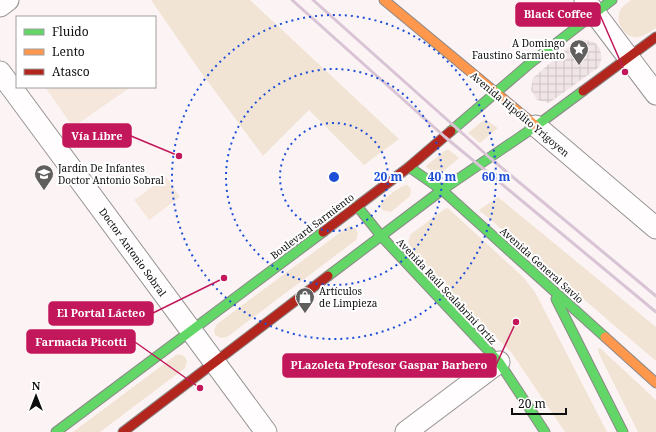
<svg xmlns="http://www.w3.org/2000/svg" width="656" height="432" font-family="'Noto Serif',serif">
<style>
.grass{fill:#f2e4d4}
.pitch{fill:#f6e7dd}
.plaza{fill:url(#plaza-grid)}
.lines{fill:none;stroke-linecap:round;stroke-linejoin:round}
.street-casing{stroke:#959292;stroke-width:23}
.fast-casing{stroke:#8c8888;stroke-width:11}
.slow-casing{stroke:#8c8888;stroke-width:11}
.jam-casing{stroke:#8c8888;stroke-width:11}
.street{stroke:#fffdfd;stroke-width:21}
.fast{stroke:#63d668;stroke-width:9}
.slow{stroke:#ff974d;stroke-width:9}
.jam{stroke:#b3261e;stroke-width:9}
.rail{stroke:#d8c4d5;stroke-width:3}
.ring{fill:none;stroke:#1d4ed8;stroke-width:2;stroke-dasharray:2 4}
.labels{text-anchor:middle;stroke-width:4;stroke-linejoin:round;paint-order:stroke}
.poi-label{font-size:10px;fill:#0e0e0e;stroke:#fff;text-anchor:start}
.street-label{font-size:10px;fill:#0e0e0e;stroke:#fff}
.centre{fill:#1d4ed8;stroke:#fff;stroke-width:2}
.ring-label{font-size:12px;text-anchor:middle;font-weight:bold;fill:#1d4ed8;stroke:#fff;stroke-width:4;stroke-linejoin:round;paint-order:stroke}
.leader{fill:none;stroke:#c2185b;stroke-width:1.5}
.callout-dot{fill:#c2185b;stroke:#fff;stroke-width:1.5}
.callout{fill:#c2185b;stroke:#c2185b;stroke-width:1.5}
.callout-label{font-size:11px;text-anchor:middle;font-weight:bold;fill:#fff}
</style>
<defs>
<pattern id="plaza-grid" width="8" height="8" patternUnits="userSpaceOnUse"><rect width="8" height="8" fill="#f0e4e6"/><path d="M0 4h8M4 0v8" fill="none" stroke="#cdc2c4"/></pattern>
</defs>
<rect width="100%" height="100%" fill="#fcf4f4"/>
<g class="grass">
<path d="M151 0H250L399 139 364 165 309 110 263 156 200 71Z"/>
<path d="M631 0H656V28C651 31 644 36 639 37 627 40 616 25 619 14 620 7 626 4 631 0Z"/>
<path d="M485 119 498 128 480 143 468 133Z"/>
<path d="M446 150H449L459 158 438 176 426 167 427 165Z"/>
<path d="M407 185 411 189 410 196 391 212 382 210C382 208 381 206 381 204 382 199 402 185 407 185Z"/>
<path d="M498 197 656 327V361L479 210Z"/>
<path d="M446 208 449 209 523 277 535 292 607 432H565L511 352 414 255 408 242 411 234Z"/>
<path d="M349 226 356 229 358 234 356 240 227 337 221 338 215 335 214 330 217 324Z"/>
<path d="M600 348 656 400V432H638L599 354 598 349Z"/>
<path d="M176 355C182 354 186 356 187 362L185 368 100 432H73Z"/>
</g>
<g class="pitch">
<path d="M45 87H131L73 127Z"/>
<path d="M166 177 180 197 149 220 134 200Z"/>
</g>
<path class="plaza" d="M581 39 594 42 599 47 602 57 599 67 549 103 537 100 531 90 533 78 574 42Z"/>
<g class="lines">
<defs>
<g id="street">
<path d="M585 0 656 94"/>
<path d="M0 6 8 0"/>
<path d="M0 72 266 432"/>
<path d="M536 126 656 228"/>
<path d="M406 432 499 362"/>
</g>
<g id="fast">
<path d="M451 131 528 65 612 0"/>
<path d="M409 167 442 190 605 337"/>
<path d="M357 206 382 237 499 362 545 432"/>
<path d="M328 276 442 190 536 126 583 91"/>
<path d="M556 299 623 432"/>
<path d="M56 432 323 232"/>
</g>
<g id="slow">
<path d="M384 0 536 126"/>
<path d="M605 337 656 383"/>
</g>
<g id="jam">
<path d="M583 91 656 37"/>
<path d="M323 232 409 167 451 131"/>
<path d="M123 432 328 276"/>
</g>
</defs>
<use href="#street" class="street-casing"/>
<use href="#fast" class="fast-casing"/>
<use href="#slow" class="slow-casing"/>
<use href="#jam" class="jam-casing"/>
<use href="#street" class="street"/>
<use href="#fast" class="fast"/>
<use href="#slow" class="slow"/>
<use href="#jam" class="jam"/>
<g class="rail">
<path d="M292 0 445 137 656 312"/>
<path d="M313 0 490 158 656 296"/>
</g>
</g>
<g class="ring">
<circle cx="334" cy="177" r="54"/>
<circle cx="334" cy="177" r="108"/>
<circle cx="334" cy="177" r="162"/>
</g>
<defs>
<symbol id="sight-pin" viewBox="-11 -11 22 30"><path d="M0 17L-7.5 6A9.5 9.5 0 1 1 7.5 6Z" fill="#615e5e" stroke="#fff"/><path d="M0-6L1.8-2.2L6-1.7L2.9 1.2L3.7 5.4L0 3.3L-3.7 5.4L-2.9 1.2L-6-1.7L-1.8-2.2Z" fill="#fff"/></symbol>
<symbol id="school-pin" viewBox="-11 -11 22 30"><path d="M0 17L-7.5 6A9.5 9.5 0 1 1 7.5 6Z" fill="#615e5e" stroke="#fff"/><path d="M0-5L7-2L0 1L-7-2ZM-4 1L0 2.5L4 1V4Q0 6-4 4Z" fill="#fff"/></symbol>
<symbol id="shop-pin" viewBox="-11 -11 22 30"><path d="M0 17L-7.5 6A9.5 9.5 0 1 1 7.5 6Z" fill="#615e5e" stroke="#fff"/><path d="M-5-2.5h2.3a2.7 3.5 0 0 1 5.4 0H5L5.5 6h-11ZM-1.5-2.5h3a1.5 2.3 0 0 0-3 0Z" fill="#fff"/></symbol>
</defs>
<g fill-rule="evenodd">
<use href="#sight-pin" x="568" y="38" width="22" height="30"/>
<use href="#school-pin" x="33" y="163" width="22" height="30"/>
<use href="#shop-pin" x="294" y="286" width="22" height="30"/>
</g>
<g class="labels">
<g class="poi-label">
<text x="565" y="47" text-anchor="end">A Domingo<tspan x="565" dy="12">Faustino Sarmiento</tspan></text>
<text x="58" y="172">Jardín De Infantes<tspan x="58" dy="12">Doctor Antonio Sobral</tspan></text>
<text x="319" y="295">Artículos<tspan x="319" dy="12">de Limpieza</tspan></text>
</g>
<g class="street-label">
<text transform="translate(520 114) rotate(40)" y="4">Avenida Hipólito Yrigoyen</text>
<text transform="translate(312 226) rotate(-37)" y="4">Boulevard Sarmiento</text>
<text transform="translate(133 252) rotate(54)" y="4">Doctor Antonio Sobral</text>
<text transform="translate(542 265) rotate(42)" y="4">Avenida General Savio</text>
<text transform="translate(447 291) rotate(47)" y="4">Avenida Raúl Scalabrini Ortiz</text>
</g>
</g>
<circle cx="334" cy="177" r="6" class="centre"/>
<g class="ring-label">
<text x="388" y="181">20 m</text>
<text x="442" y="181">40 m</text>
<text x="496" y="181">60 m</text>
</g>
<path class="leader" d="M625 72L600 15M179 156L131 136M224 278L153 313M200 388L135 342M516 322L496 365"/>
<g class="callout-dot">
<circle cx="625" cy="72" r="4"/>
<circle cx="179" cy="156" r="4"/>
<circle cx="224" cy="278" r="4"/>
<circle cx="200" cy="388" r="4"/>
<circle cx="516" cy="322" r="4"/>
</g>
<g class="callout">
<rect x="516" y="3" width="84" height="23" rx="4"/>
<rect x="63" y="124" width="68" height="23" rx="4"/>
<rect x="49" y="302" width="104" height="23" rx="4"/>
<rect x="27" y="330" width="108" height="23" rx="4"/>
<rect x="283" y="354" width="213" height="23" rx="4"/>
</g>
<g class="callout-label">
<text x="558" y="18">Black Coffee</text>
<text x="97" y="140">Vía Libre</text>
<text x="101" y="317">El Portal Lácteo</text>
<text x="81" y="346">Farmacia Picotti</text>
<text x="389" y="369">PLazoleta Profesor Gaspar Barbero</text>
</g>
<rect x="16" y="16" width="140" height="72" fill="#ffffff" stroke="#9f9f9f"/>
<rect x="24" y="29" width="20" height="6" fill="#63d668" stroke="#9f9f9f"/>
<text x="52" y="36" font-size="12" fill="#0e0e0e">Fluido</text>
<rect x="24" y="49" width="20" height="6" fill="#ff974d" stroke="#9f9f9f"/>
<text x="52" y="56" font-size="12" fill="#0e0e0e">Lento</text>
<rect x="24" y="69" width="20" height="6" fill="#b3261e" stroke="#9f9f9f"/>
<text x="52" y="76" font-size="12" fill="#0e0e0e">Atasco</text>
<g transform="translate(36 396)" stroke="#ffffff" stroke-width="3" paint-order="stroke">
<path d="M0-3L7 15L0 10L-7 15Z" fill="#0e0e0e"/>
<text y="-6" font-size="11" font-weight="bold" text-anchor="middle" fill="#0e0e0e">N</text>
</g>
<path d="M512 408v6h54v-6" fill="none" stroke="#0e0e0e" stroke-width="2"/>
<text x="518" y="408" font-size="12" fill="#0e0e0e" stroke="#ffffff" stroke-width="3" paint-order="stroke">20 m</text>
</svg>
